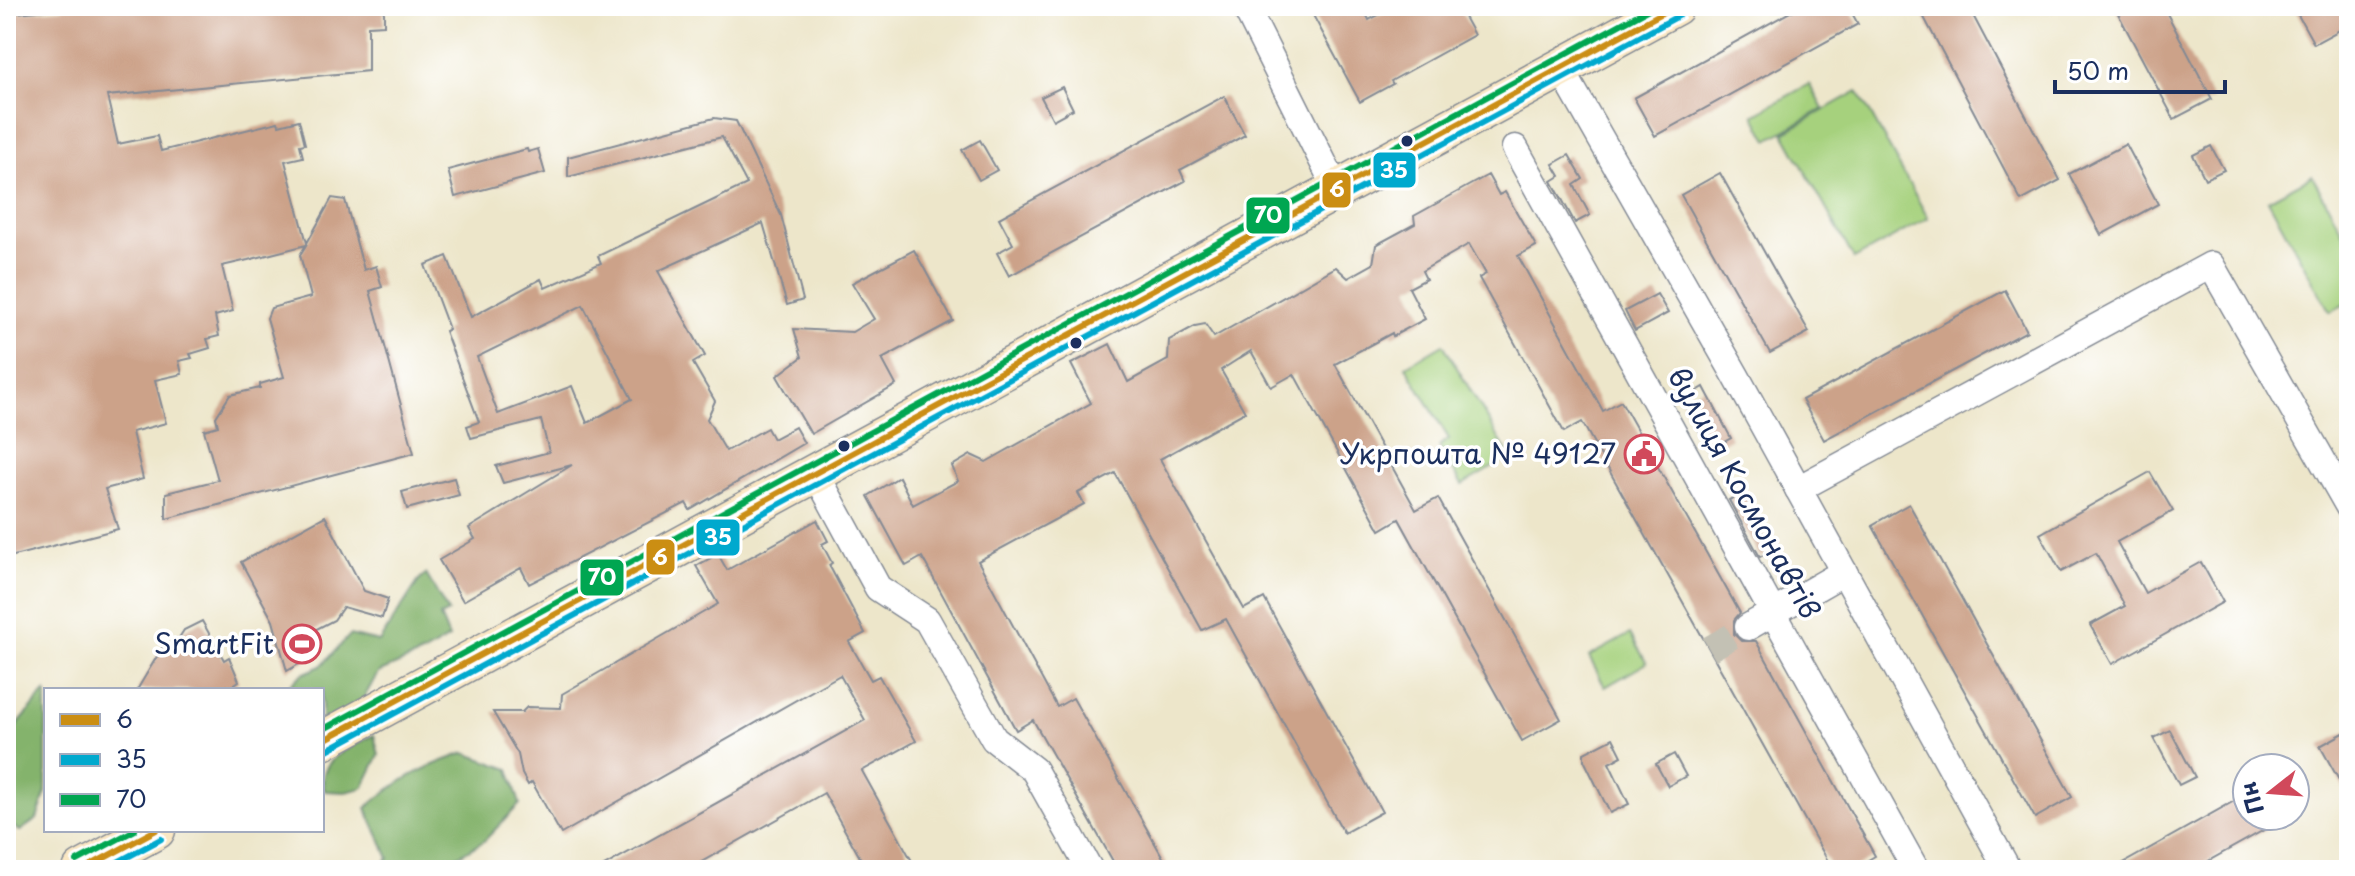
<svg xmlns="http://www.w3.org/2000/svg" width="2355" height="876" font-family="'Playpen Sans',sans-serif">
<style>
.green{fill:#a6d17d;stroke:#60806e;stroke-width:2}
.forest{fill:#84b36c;stroke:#507165;stroke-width:2}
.building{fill:#cca289;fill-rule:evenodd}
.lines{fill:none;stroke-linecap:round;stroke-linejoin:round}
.street-tunnel{stroke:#c3c1b4;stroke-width:26;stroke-dasharray:26 13;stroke-linecap:butt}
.street-casing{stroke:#848a94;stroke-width:29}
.secondary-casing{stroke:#848a94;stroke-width:41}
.street{stroke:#fff;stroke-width:26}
.secondary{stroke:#fae7c3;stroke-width:38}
.bus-1-casing{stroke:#fff;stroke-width:12}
.bus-2-casing{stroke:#fff;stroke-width:12}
.bus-3-casing{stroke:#fff;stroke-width:12}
.bus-1{stroke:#cb8e13;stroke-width:6}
.bus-2{stroke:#00a9ce;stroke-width:6}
.bus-3{stroke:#00a651;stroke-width:6}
.bus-dot{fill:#1b2f5e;stroke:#fff;stroke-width:3}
.labels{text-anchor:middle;stroke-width:7;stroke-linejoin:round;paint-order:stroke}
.poi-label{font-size:28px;fill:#1b2f5e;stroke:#fff;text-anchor:end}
.street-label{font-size:28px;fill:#1b2f5e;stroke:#fff}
.line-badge{stroke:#fff;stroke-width:3}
.badge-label{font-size:22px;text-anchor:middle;font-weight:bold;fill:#fff}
</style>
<rect width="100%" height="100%" fill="#fff"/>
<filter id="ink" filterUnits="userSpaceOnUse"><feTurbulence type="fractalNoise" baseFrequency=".0125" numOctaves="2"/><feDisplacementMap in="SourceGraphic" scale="16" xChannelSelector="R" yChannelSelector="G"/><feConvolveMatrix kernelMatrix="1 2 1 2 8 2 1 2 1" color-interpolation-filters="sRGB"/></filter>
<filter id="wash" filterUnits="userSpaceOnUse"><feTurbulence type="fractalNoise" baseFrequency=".006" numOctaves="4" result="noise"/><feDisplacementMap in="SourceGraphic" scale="32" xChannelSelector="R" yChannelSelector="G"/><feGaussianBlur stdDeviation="1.8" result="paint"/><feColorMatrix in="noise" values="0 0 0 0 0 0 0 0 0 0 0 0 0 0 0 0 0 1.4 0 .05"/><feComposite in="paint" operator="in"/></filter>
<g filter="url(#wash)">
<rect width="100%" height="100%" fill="#ede6ca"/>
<g class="green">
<path d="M1809 84 1823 109 1768 140 1754 115Z"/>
<path d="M1858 91 1928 218 1854 259 1784 133Z"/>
<path d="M2312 176 2349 243V302L2330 312 2268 200Z"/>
<path d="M1443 344 1510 457 1462 485 1439 446 1449 439 1406 366Z"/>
<path d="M1630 634 1647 663 1605 687 1589 657Z"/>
</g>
<g class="forest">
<path d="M426 574 448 612 440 616 449 638 424 653 378 673 357 710 322 727V690H284L302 674 321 666 350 635 379 642 418 582Z"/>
<path d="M46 691V792L37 819 20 831 6 822V739Z"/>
<path d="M374 735 379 755 363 788 345 792 325 791C314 760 351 747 374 735Z"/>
<path d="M465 753 509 769 520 804 484 841 434 870H378L389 858 366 808C401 778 422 768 465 753Z"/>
</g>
<g id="blocks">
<g class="building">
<path d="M90 6H384V25L368 26V71L107 96 118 144 157 136 161 151 278 122 279 125 299 120 305 144 300 145 303 157 285 161 307 243 332 198 345 200 364 270 376 266 382 287 370 291 414 453 166 519V493L218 480 204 430 218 426 216 417 230 395 260 388V384L284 377 267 318 271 308 311 297 300 255 306 245 248 260 222 266 233 311 215 316 219 336 207 339 210 348 190 354 192 358 179 361 182 374 155 380 166 423 132 432 143 479 105 489 118 529 6 558V14Z"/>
<path d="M1308 6H1362L1369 20 1396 6H1458L1474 35 1391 81 1393 84 1360 102Z"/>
<path d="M1801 6H1848L1858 24 1655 136 1634 98Z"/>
<path d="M1918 6H1968L2060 180 2021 201Z"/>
<path d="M2114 6H2163L2212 99 2174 119Z"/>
<path d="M2293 6H2343L2349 18V25L2314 44Z"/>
<path d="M1062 87 1073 109 1053 120 1041 97Z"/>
<path d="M1224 96 1245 135 1180 170 1185 181 1009 276 997 253 1013 244 999 218Z"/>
<path d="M714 118 736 121 781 215 803 300 787 305 763 223 658 271 705 356 693 363 715 401 707 419 726 451 767 428 773 439 795 427 804 443 690 510 686 503 529 584 521 568 463 601 439 560 475 539 469 528 572 465 503 483 496 466 549 452 541 420 471 438 467 426 479 422 445 331 449 329 425 265 447 256 471 317 541 279 545 288 601 263 598 256 747 184 722 137 568 177V157ZM583 305 632 399 587 423 572 386 498 414 477 357Z"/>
<path d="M980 140 997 170 979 180 962 150Z"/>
<path d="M2126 144 2158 204 2101 235 2069 174Z"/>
<path d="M2211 146 2224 170 2205 179 2193 155Z"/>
<path d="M527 149 528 152 538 149 545 173 455 197 448 170Z"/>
<path d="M1569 155 1583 179 1574 185 1590 215 1575 223 1552 181 1560 176 1553 164Z"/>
<path d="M1720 173 1809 332 1770 353 1681 195Z"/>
<path d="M1488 175 1499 195 1505 192 1536 246 1518 256 1603 411 1621 401 1740 613 1734 620V634L1741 641H1756L1875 856 1851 870H1833L1582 422 1564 432 1479 278 1486 274 1469 244 1422 271 1426 279 1409 288 1425 319 1393 336 1392 333 1335 364 1416 510 1438 498 1561 719 1522 741 1399 519 1380 530 1294 374 1271 387 1251 351 1221 370 1245 412 1160 459 1244 609 1264 598 1382 812 1344 833 1226 619 1202 630 1115 473 1078 493 1084 504 978 561 1057 707 1073 698 1170 870H1118L1033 720 1016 730 922 557 906 566 868 496 899 477 913 505 958 481 952 466 971 455 986 462 1091 403 1071 364 1110 344 1128 382 1168 360 1169 340 1195 326 1205 324 1214 337 1336 267 1348 278 1373 264 1376 245 1415 224 1414 216Z"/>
<path d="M914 250 953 321 882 359 896 385 811 434 777 376 802 357 794 329 852 332 874 319 852 283Z"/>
<path d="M2005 290 2027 331 1824 440 1802 400Z"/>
<path d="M1657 294 1668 313 1635 331 1625 311Z"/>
<path d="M1704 387 1731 438 1710 450 1682 400Z"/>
<path d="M2150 472 2173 511 2117 542 2145 593 2201 562 2223 602 2112 664 2090 625 2125 606 2096 553 2061 572 2040 534Z"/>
<path d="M454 478 459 495 407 509 402 492Z"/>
<path d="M1744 492 1771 551 1760 557 1729 500Z"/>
<path d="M1909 504 2072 797 2035 818 1872 525Z"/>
<path d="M325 516 364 591 388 599 382 618 343 607 334 620 307 634 318 653 287 671 273 621 241 562Z"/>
<path d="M817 520 828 541 822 544 832 563 829 565 865 633 849 642 871 680 879 676 916 741 862 771 917 870H867L824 793 687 870H597L865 720 840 675 561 834 532 782 528 785 522 774 518 754 493 712H522L527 707 561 708 562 694 718 604 696 566 718 554 727 570Z"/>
<path d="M202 621 224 660 229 657 239 681 226 690H137L162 648 170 652 184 630Z"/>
<path d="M2170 730 2195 777 2179 785 2154 738Z"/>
<path d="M2349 730V798L2320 746Z"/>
<path d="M1613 738 1622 756 1609 763 1629 804 1610 813 1584 760V753Z"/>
<path d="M1674 754 1686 776 1668 786 1656 764Z"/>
<path d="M2247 794V816H2289L2192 870H2111Z"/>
</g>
</g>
</g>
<g filter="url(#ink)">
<use href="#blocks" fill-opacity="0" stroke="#848a94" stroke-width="2"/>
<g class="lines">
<path class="street-tunnel" d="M1709 649 1748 627"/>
<defs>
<g id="street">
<path d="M1245 6 1337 190"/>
<path d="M1561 69 1736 376 2008 870"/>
<path d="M1515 148 1916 870"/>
<path d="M815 472 878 588 927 620 994 739 1034 770 1090 870"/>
<path d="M1798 489 2211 265 2349 507"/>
<path d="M1748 627 1844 572"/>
</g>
<g id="secondary">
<path d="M322 741 1675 6"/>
<path d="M82 870 156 830"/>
</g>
</defs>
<use href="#street" class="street-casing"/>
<use href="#secondary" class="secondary-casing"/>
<use href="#street" class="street"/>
<use href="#secondary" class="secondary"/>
<defs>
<g id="bus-1">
<path d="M322 741 1675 6"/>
<path d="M82 870 156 830"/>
</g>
<g id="bus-2">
<path d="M327 750 1680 15"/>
<path d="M103 870 161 839"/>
</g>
<g id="bus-3">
<path d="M322 730 1654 6"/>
<path d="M77 861 135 830"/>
</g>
</defs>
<use href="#bus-1" class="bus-1-casing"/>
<use href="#bus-2" class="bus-2-casing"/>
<use href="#bus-3" class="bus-3-casing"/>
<use href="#bus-1" class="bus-1"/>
<use href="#bus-2" class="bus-2"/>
<use href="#bus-3" class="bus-3"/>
</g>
</g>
<defs>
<symbol id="civic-ring" viewBox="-11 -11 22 22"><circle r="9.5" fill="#fff" stroke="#d1495b" stroke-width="1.5"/><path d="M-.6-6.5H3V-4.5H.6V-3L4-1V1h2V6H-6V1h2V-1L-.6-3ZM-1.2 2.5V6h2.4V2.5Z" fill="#d1495b"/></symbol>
<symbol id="stadium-ring" viewBox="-11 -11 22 22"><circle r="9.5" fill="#fff" stroke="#d1495b" stroke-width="1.5"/><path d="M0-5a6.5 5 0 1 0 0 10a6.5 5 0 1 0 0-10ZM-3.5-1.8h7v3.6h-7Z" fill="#d1495b"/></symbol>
</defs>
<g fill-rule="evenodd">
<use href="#civic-ring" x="1622" y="432" width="44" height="44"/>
<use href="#stadium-ring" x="280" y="622" width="44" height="44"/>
</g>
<g class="bus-dot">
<circle cx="1407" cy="141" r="7"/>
<circle cx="1076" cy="343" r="7"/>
<circle cx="844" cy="446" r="7"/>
</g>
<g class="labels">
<g class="poi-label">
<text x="1616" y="464">Укрпошта № 49127</text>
<text x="274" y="654">SmartFit</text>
</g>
<g class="street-label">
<text transform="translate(1744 493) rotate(61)" y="10">вулиця Космонавтів</text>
</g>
</g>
<g class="line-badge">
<rect x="1372" y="151" width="45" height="38" rx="8" fill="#00a9ce"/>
<rect x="1321" y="171" width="31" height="38" rx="8" fill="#cb8e13"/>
<rect x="1245" y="196" width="46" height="39" rx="8" fill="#00a651"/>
<rect x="695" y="518" width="46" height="39" rx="8" fill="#00a9ce"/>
<rect x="645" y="538" width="31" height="38" rx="8" fill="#cb8e13"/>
<rect x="579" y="558" width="46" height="39" rx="8" fill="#00a651"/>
</g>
<g class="badge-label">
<text x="1394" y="178">35</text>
<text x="1337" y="197">6</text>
<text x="1268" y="223">70</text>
<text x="718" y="545">35</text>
<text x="660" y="565">6</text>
<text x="602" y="585">70</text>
</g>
<rect width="2355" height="876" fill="none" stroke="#fff" stroke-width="32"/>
<rect x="44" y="688" width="280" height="144" fill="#ffffff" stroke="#a4acbf" stroke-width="2"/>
<rect x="60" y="714" width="40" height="12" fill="#cb8e13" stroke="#a4acbf" stroke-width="2"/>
<text x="116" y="728" font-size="24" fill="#1b2f5e">6</text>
<rect x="60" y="754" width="40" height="12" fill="#00a9ce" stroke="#a4acbf" stroke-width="2"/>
<text x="116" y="768" font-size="24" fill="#1b2f5e">35</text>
<rect x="60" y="794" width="40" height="12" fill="#00a651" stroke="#a4acbf" stroke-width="2"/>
<text x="116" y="808" font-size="24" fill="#1b2f5e">70</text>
<g transform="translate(2271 792) rotate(253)"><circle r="38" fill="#ffffff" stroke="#a4acbf" stroke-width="2"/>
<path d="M0-6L14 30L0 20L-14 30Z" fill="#d1495b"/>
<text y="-12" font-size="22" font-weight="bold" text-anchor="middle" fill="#1b2f5e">Пн</text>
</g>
<path d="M2055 80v12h170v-12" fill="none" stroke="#1b2f5e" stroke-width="4"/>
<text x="2067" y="80" font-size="24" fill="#1b2f5e" stroke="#ffffff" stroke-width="6" paint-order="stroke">50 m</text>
</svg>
